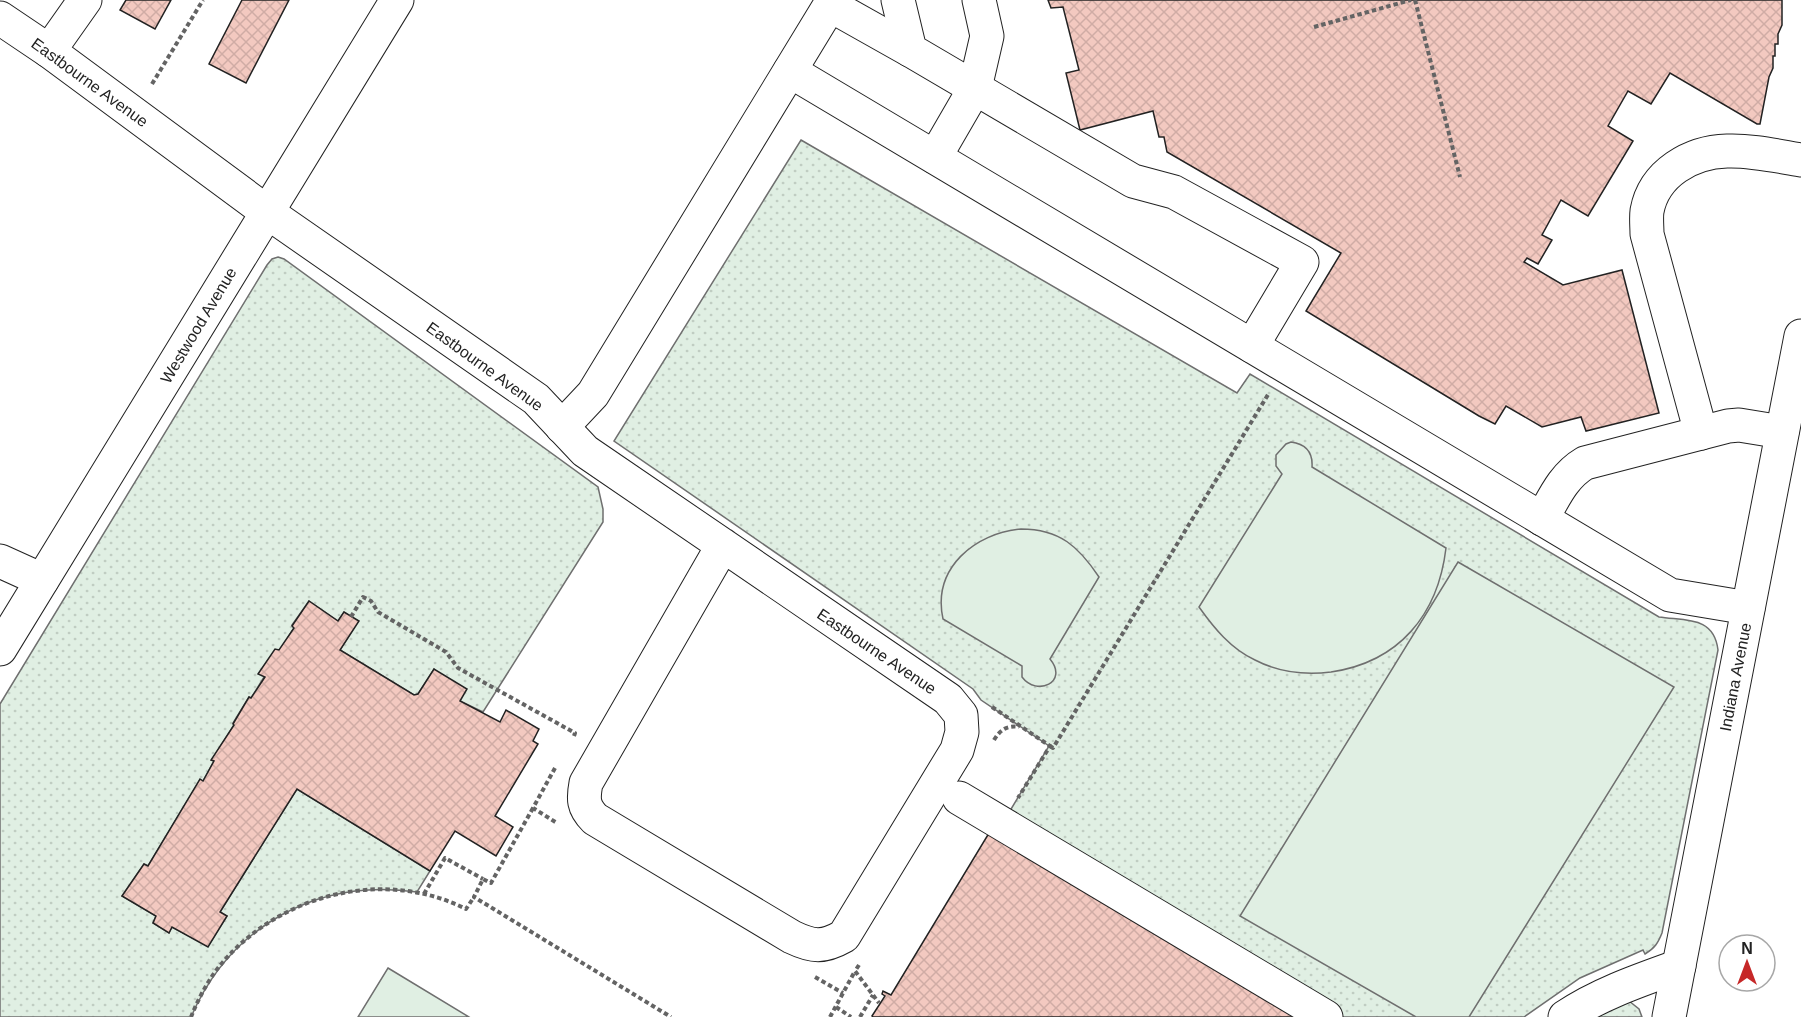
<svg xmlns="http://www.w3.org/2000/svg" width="1801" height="1017" font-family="Helvetica,sans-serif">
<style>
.grass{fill:url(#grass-dots);stroke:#6f6f6f;stroke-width:1.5}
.pitch{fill:#e0efe3;stroke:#6f6f6f;stroke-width:1.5}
.building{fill:url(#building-cross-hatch);stroke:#222;stroke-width:1.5}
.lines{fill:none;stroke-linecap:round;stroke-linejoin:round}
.minor-casing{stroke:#222;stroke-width:35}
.path{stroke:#646464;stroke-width:4;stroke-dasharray:4.5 3;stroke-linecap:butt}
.minor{stroke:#fff;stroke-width:33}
.labels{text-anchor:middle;stroke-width:4.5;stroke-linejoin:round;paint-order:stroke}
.street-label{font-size:16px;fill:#222;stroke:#fff}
</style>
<defs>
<pattern id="grass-dots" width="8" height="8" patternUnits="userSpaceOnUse" patternTransform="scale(1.5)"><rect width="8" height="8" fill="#e0efe3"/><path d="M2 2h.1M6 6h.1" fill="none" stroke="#c0cdc2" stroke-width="1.8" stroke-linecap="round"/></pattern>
<pattern id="building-cross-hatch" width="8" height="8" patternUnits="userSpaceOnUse" patternTransform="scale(1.5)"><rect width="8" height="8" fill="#f3c9c0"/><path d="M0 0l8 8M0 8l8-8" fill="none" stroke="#d0aca5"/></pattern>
</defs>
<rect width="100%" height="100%" fill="#fff"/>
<g class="grass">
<path d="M801 140 1237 393 1250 374 1659 617C1686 621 1714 616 1718 650L1662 933C1658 943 1655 948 1645 954L1643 950 1580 978 1524 1017H1326L1002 824 1049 746 981 700 973 689 614 441Z"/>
<path d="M278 257 284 259 598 487 603 509V522L483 712 460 701 434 669 418 694 414 695 340 650 358 621 344 612 338 621 309 601 292 625 294 628C279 651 266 675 251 698L249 697 233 723 234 725 212 760 214 761 203 781 200 780 148 866 144 864 122 896 156 916 153 923 169 933 172 927 208 946 227 916 220 912 297 789 430 871 417 892C318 878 231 925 191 1017H0V704L267 265 272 259Z"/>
<path d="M1629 1001 1639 1009 1642 1017H1598L1601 1013Z"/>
</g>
<g class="pitch">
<path d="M1291 442C1306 444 1313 452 1312 467L1446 548C1438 615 1399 662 1331 672 1306 675 1278 672 1255 660 1231 649 1214 628 1199 607L1282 474 1276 466V455L1286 444Z"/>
<path d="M1021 529C1060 529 1079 547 1099 577L1050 659C1069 682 1037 697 1022 677V666L943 619C932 568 975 533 1021 529Z"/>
<path d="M1458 562 1674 687 1469 1017H1416L1240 916Z"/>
<path d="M388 968 469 1017H358Z"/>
</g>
<g class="building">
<path d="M126 0H171L155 29 120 10Z"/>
<path d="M242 0H289L246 83 209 64Z"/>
<path d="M1048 0H1782V25L1778 34V44H1775V56H1773V68L1769 77 1760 124H1757L1670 73 1651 104 1628 91 1608 126 1633 141 1588 216 1561 200 1542 235 1552 240 1538 264 1527 258 1524 262 1563 285 1622 270 1659 413 1586 431 1581 417 1542 427 1506 406 1495 424 1479 416 1306 311 1341 253 1167 152 1164 137H1159L1153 111 1080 130 1066 73 1079 70 1063 7 1051 8Z"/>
<path d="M309 601 338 621 344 612 359 621 340 650 414 695 418 694 434 669 467 689 460 701 500 722 506 710 539 729 533 741 538 744 495 816 513 827 496 856 455 831 430 871 297 789 220 912 227 916 208 947 172 927 169 933 153 923 156 916 122 896 144 864 148 866 200 779 203 781 214 761 211 760 234 725 233 724 249 697 251 698 265 677 258 674 275 649 279 650 294 628 292 626Z"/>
<path d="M989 833 1308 1017H873L872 1016 885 996 882 994 883 991 891 995Z"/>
</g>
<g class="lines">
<defs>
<g id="minor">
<path d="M898 0 910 50 1133 181 1174 192 1302 262 1252 346"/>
<path d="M830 5 910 50"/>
<path d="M0 18 49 51 267 212 536 399 585 451 948 699 961 715 962 732 957 750 844 936C823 948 813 947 792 937L595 819C583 807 583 799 586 783L723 545"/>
<path d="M49 51 85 0"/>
<path d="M790 71 1670 595 1748 608"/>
<path d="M935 157 975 88 987 36 979 0"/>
<path d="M562 427 593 394 833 0"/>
<path d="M1701 433 1647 234C1647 227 1646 218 1647 211 1654 173 1691 152 1727 151 1751 150 1777 156 1801 160"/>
<path d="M1542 519C1554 498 1563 476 1585 463L1728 426 1739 425 1782 432"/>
<path d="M0 561 42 580"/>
<path d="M0 649 397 0"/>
<path d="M959 798 1326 1017"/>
<path d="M1565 1017C1599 994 1640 980 1679 966"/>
<path d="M1669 1017 1801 336"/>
</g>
</defs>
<use href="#minor" class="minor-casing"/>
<g class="path">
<path d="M1415 0 1460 177"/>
<path d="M1314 27 1411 0"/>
<path d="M152 84 203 0"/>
<path d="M351 617 363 597 371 601 378 612 446 652 458 668 575 733 574 736"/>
<path d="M992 707 1050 746 1018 798"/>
<path d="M994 740C1000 730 1007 725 1019 727"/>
<path d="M1050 746 1053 748 1269 393"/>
<path d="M555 768 533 808 557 823"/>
<path d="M533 808 491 883 483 879 474 897 671 1017"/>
<path d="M424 894 445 858 483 879"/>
<path d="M859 965 855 971 879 1003"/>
<path d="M815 977 843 993"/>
<path d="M836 1007 851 1017"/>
<path d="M191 1017C197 1002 205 986 215 972 272 896 381 866 466 909L474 897"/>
<path d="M830 1017 855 971"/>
<path d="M860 1017 873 995"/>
</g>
<use href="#minor" class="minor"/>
</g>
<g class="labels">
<g class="street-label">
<text transform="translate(90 82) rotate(36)" y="6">Eastbourne Avenue</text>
<text transform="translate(198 325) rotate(-59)" y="6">Westwood Avenue</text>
<text transform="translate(485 366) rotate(36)" y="6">Eastbourne Avenue</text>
<text transform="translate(877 651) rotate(34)" y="6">Eastbourne Avenue</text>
<text transform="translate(1735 677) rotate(-79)" y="6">Indiana Avenue</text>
</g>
</g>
<g transform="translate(1747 963)"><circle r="28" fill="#ffffff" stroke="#a7a7a7" stroke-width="1.5"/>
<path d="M0-4.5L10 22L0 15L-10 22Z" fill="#c62828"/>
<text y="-9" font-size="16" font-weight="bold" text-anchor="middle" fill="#222222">N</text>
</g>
</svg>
